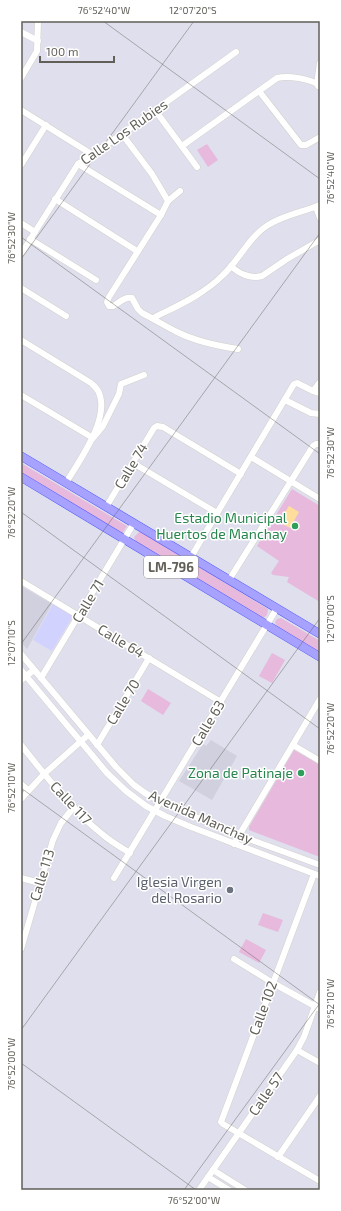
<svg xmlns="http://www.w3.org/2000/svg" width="341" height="1211" font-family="'Exo 2',sans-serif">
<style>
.commercial{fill:#d2d2ff}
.education{fill:#d0d0df}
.green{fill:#e7b9dc}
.water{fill:#ffde9d}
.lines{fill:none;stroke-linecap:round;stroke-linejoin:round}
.minor-casing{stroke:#d3d2cb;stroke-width:7}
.major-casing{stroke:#4b55fa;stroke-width:9}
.minor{stroke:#fff;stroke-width:6}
.major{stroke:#a7a2ff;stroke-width:8}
.ticks{fill:none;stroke:#625f58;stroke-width:1;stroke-opacity:0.45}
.leisure-dot{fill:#2e9e5b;stroke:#fff;stroke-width:1.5}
.worship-dot{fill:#6b7280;stroke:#fff;stroke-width:1.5}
.labels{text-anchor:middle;stroke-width:3;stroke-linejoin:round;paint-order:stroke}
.shield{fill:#fff;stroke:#918f8a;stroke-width:1}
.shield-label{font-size:13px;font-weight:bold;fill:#625f58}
.street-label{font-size:14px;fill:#625f58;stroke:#fff}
.leisure-label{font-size:14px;fill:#27864d;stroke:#fff;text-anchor:end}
.worship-label{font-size:14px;fill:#5b616d;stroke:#fff;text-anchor:end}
.neatline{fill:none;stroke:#625f58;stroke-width:1.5}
.ticks-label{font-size:10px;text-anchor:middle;fill:#625f58}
</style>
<rect width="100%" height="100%" fill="#dfdfed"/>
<path class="commercial" d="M53 604 73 616 52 651 33 640Z"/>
<g class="education">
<path d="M21 586 52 604 27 649 21 642Z"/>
<path d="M211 740 237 756 212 800 179 781 203 744 206 746Z"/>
</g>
<g class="green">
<path d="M207 144 218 160 208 167 197 150Z"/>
<path d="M21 463 127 526 122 534 21 474Z"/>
<path d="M292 489 320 506V602L287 582 289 577 273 575 271 573 279 561 257 546Z"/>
<path d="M139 532 143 533 268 609 267 615 262 619 136 542 134 537Z"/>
<path d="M281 618 320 641V653L277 627 275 622 277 619Z"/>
<path d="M272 653 285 660 272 683 259 676Z"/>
<path d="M148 689 171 703 163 715 141 701Z"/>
<path d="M294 750 320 765V857L249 830V827Z"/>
<path d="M263 913 283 920 278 932 258 925Z"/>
<path d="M246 939 266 950 259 963 239 952Z"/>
</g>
<path class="water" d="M289 506 299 512 290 528 279 522Z"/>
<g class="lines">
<defs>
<g id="minor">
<path d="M21 32 38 41"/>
<path d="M21 78 37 51 38 21"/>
<path d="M318 86 317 84 320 63"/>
<path d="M259 91 301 145H306L320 137"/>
<path d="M21 110 93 155"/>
<path d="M155 110 197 167"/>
<path d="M122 134 152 174 168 201"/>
<path d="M182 146 277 78C289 75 309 79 320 85"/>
<path d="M78 164 161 215"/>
<path d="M21 165 46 125"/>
<path d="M180 191 168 201 161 215 109 297 107 302 109 306H113C119 303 125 296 132 298L138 309 142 313C154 319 165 326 177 332 195 341 218 346 238 349"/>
<path d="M55 199 137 251"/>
<path d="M316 207 320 218"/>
<path d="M21 223 35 232"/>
<path d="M30 239 96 280"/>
<path d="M21 254 78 164 122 134 236 52"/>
<path d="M231 266C239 274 251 279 262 276L287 259 320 240"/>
<path d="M21 288 66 316"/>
<path d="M153 318C177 306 203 295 223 275 239 260 250 236 268 225 284 215 303 212 320 205"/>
<path d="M21 340 91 383C94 386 98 389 99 393 110 419 79 461 66 483"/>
<path d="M313 391 320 382"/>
<path d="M21 395 93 438 103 426 119 394 121 384 144 375"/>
<path d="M285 400 311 413 320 414"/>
<path d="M251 457 320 499"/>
<path d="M133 463 217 513"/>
<path d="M106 507 154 428 157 426 163 427 241 474"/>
<path d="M191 557 294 384 297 383 313 391 320 393"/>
<path d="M229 580 313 446 316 444H320"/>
<path d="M21 581 221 702"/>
<path d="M21 654 116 767 134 785 145 793 165 804 235 834 320 865"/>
<path d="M21 670 107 773 126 791 146 806 165 816 191 827 320 876"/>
<path d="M41 678 134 523"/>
<path d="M21 680 34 670"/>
<path d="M21 745C46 776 71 809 102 834 110 841 120 847 130 853"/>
<path d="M97 745 149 658"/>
<path d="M293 745 320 761"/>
<path d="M21 784 28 790"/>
<path d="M21 799 44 774 88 735"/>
<path d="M234 844 320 699"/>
<path d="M314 874 221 1122 223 1124 320 1181"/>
<path d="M21 878 40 883"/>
<path d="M114 878 277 608"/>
<path d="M21 949 53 840 61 823 74 807"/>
<path d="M234 959 273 983 320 1009"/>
<path d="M297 1050 320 1063"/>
<path d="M278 1157 320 1096"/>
<path d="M213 1170 245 1190"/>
<path d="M208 1177 229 1190"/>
<path d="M199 1190 297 1050 304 1037 320 992"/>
</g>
<g id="major">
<path d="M21 456 320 634"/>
<path d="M21 477 320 657"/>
</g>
</defs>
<use href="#minor" class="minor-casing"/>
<use href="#major" class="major-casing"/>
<use href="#minor" class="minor"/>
<use href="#major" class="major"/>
</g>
<path class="ticks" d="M103 21 320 179M21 237 320 454M21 259 194 21M21 512 320 729M21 644 320 233M21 788 320 1005M21 1030 320 618M21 1063 196 1190M184 1190 320 1003"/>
<g class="leisure-dot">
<circle cx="295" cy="526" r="4"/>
<circle cx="301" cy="773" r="4"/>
</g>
<circle class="worship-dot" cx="230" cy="890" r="4"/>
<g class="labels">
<rect class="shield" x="144" y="556" width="54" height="22" rx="3"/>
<g class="shield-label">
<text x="171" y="572">LM-796</text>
</g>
<g class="street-label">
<text transform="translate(124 132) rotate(-35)" y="5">Calle Los Rubies</text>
<text transform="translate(131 466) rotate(-59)" y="5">Calle 74</text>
<text transform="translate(88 601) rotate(-59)" y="5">Calle 71</text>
<text transform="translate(121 641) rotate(31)" y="5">Calle 64</text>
<text transform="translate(123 702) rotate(-59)" y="5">Calle 70</text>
<text transform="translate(208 723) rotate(-59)" y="5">Calle 63</text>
<text transform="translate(71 803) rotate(47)" y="5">Calle 117</text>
<text transform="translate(201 817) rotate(24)" y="5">Avenida Manchay</text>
<text transform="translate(42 875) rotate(-73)" y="5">Calle 113</text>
<text transform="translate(263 1008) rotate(-70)" y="5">Calle 102</text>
<text transform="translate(266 1094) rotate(-55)" y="5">Calle 57</text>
</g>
<g class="leisure-label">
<text x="287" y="523">Estadio Municipal<tspan x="287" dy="16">Huertos de Manchay</tspan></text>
<text x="293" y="778">Zona de Patinaje</text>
</g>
<g class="worship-label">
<text x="222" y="887">Iglesia Virgen<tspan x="222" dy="16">del Rosario</tspan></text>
</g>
</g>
<rect width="341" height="1211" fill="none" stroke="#ffffff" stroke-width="44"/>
<path d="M40 56v6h74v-6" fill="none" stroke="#625f58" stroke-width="2"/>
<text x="46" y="56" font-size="12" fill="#625f58" stroke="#ffffff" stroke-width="3" paint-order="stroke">100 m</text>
<rect x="22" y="22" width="297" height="1167" class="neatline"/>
<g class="ticks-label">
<text x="104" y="14">76°52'40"W</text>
<text x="193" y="14">12°07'20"S</text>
<text transform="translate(330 178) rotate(-90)" y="4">76°52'40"W</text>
<text transform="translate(11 238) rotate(-90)" y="4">76°52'30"W</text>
<text transform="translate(330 453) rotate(-90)" y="4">76°52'30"W</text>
<text transform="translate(11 513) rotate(-90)" y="4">76°52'20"W</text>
<text transform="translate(330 619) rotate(-90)" y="4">12°07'00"S</text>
<text transform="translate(11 643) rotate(-90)" y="4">12°07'10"S</text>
<text transform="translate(330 729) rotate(-90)" y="4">76°52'20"W</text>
<text transform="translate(11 788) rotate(-90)" y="4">76°52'10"W</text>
<text transform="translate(330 1004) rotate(-90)" y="4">76°52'10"W</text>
<text transform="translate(11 1064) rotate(-90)" y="4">76°52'00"W</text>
<text x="194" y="1204">76°52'00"W</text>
</g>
</svg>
